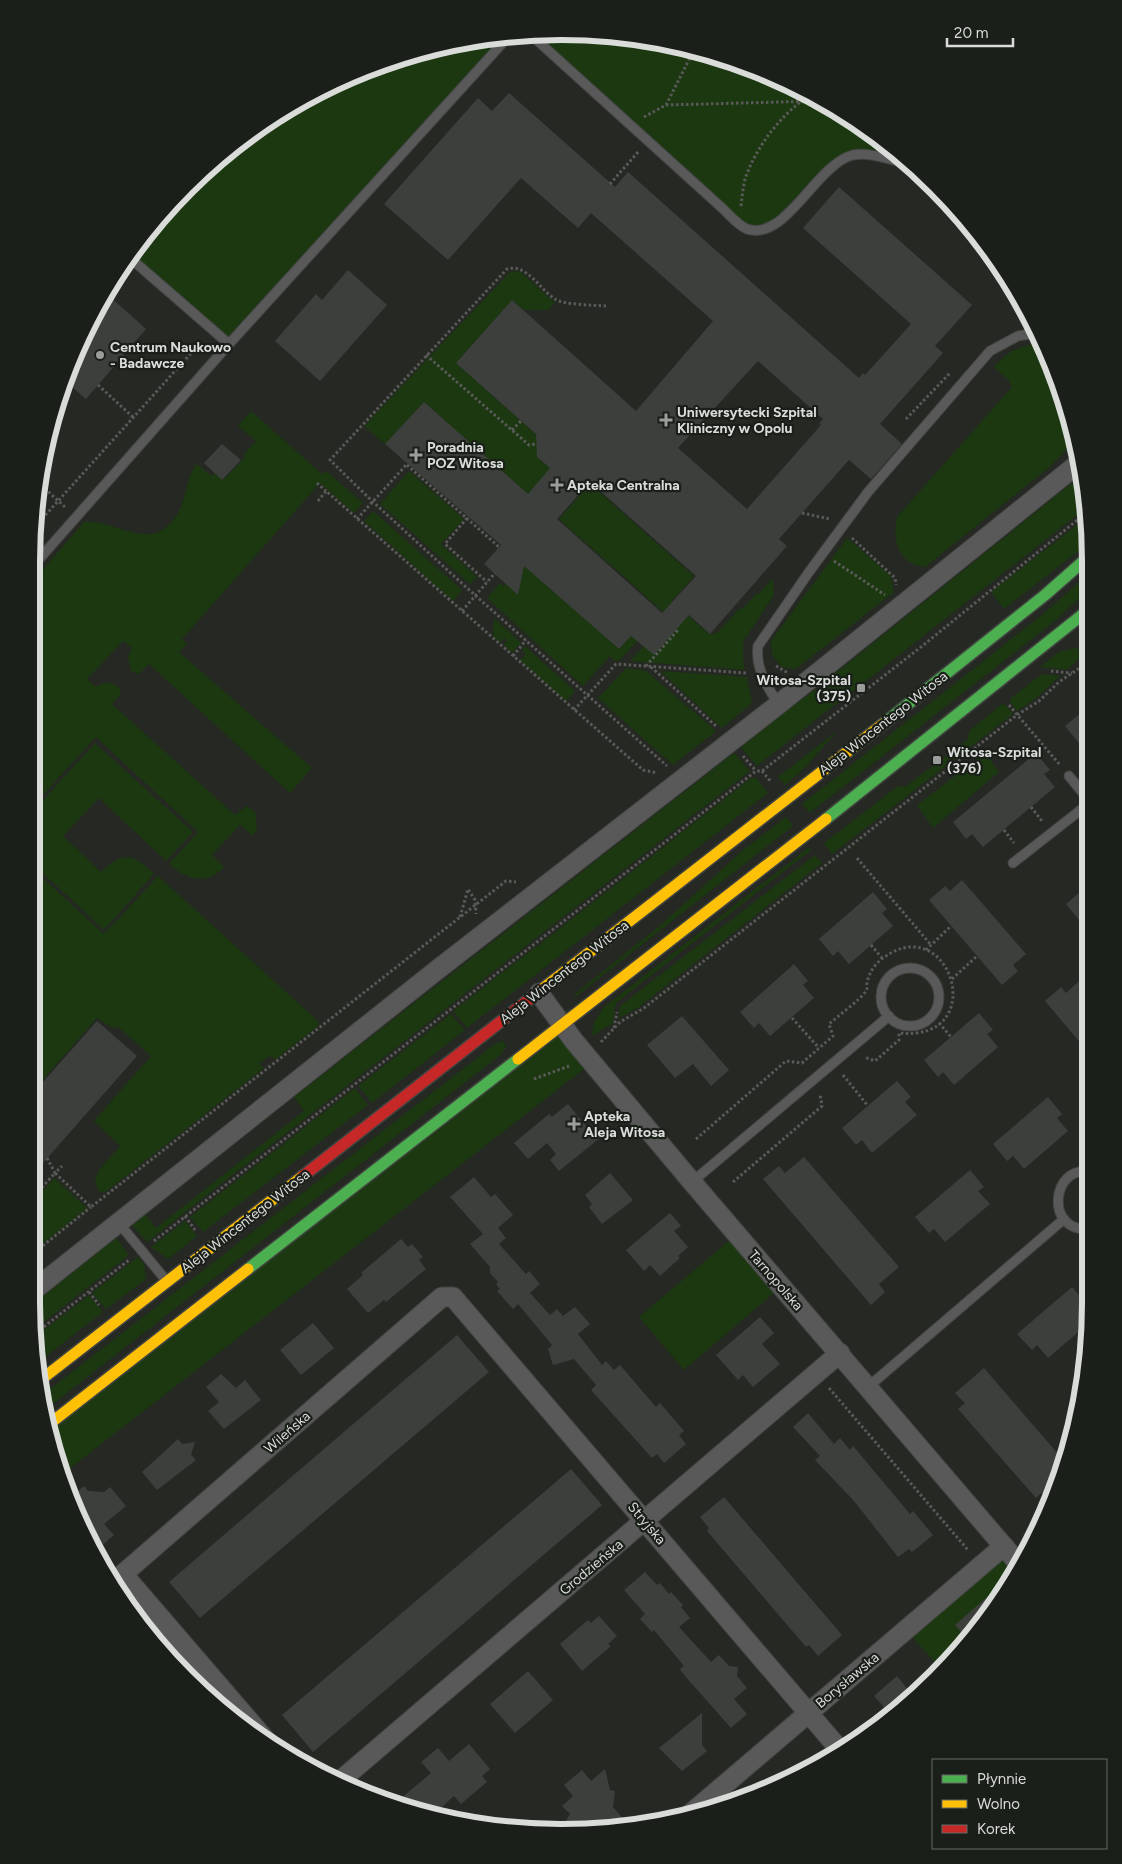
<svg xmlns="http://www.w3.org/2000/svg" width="1122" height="1864" font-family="Figtree,sans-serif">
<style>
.green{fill:#1b3810}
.building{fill:#3d3f3c;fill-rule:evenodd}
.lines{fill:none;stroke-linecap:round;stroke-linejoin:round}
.lane-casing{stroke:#424441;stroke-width:11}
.street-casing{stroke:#424441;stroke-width:21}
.fast-casing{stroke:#424441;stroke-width:14}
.slow-casing{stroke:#424441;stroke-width:14}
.jam-casing{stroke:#424441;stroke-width:14}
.path{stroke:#5a5a59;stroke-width:3;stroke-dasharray:2.5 2.5;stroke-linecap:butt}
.lane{stroke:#595959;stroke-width:9}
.street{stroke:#595959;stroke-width:19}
.fast{stroke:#4caf50;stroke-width:11}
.slow{stroke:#ffc107;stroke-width:11}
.jam{stroke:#c62828;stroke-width:11}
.lane-bridge-casing{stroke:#424441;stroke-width:11;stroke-linecap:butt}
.lane-bridge{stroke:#595959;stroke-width:9}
.poi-dot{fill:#9a9d99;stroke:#1a1f19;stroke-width:2}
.labels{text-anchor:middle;stroke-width:4.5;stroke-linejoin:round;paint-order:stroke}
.poi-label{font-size:14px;font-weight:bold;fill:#d9dcd8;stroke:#1a1f19;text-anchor:start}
.street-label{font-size:14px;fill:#d9dcd8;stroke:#1a1f19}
.rim{fill:none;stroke:#d9dcd8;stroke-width:6}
</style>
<rect width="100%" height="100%" fill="#252823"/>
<g class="green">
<path d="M561 31 665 41 764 72 856 121 902 162 864 154 845 158 777 223 749 229 530 34Z"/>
<path d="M509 36 229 344 129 257 187 186 267 120 359 71 458 41Z"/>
<path d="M511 271 521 272 555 303 548 310H524L512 300 456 363 540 438 537 457 550 468 548 512 424 402 385 444 364 426Z"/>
<path d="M1041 344 1063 390 1074 441 1051 466 925 567C899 564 892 541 897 517L1012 387 1008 380 994 367C1008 351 1020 345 1041 344Z"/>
<path d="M251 411 322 474 326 471 363 503 354 513 320 483 182 639 187 643 179 652 312 768 290 793 149 664 139 674 131 671 128 657 132 648 123 641 87 679 96 687C104 682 112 681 120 688V695L112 704 235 815 247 806 255 812 257 827 253 836 240 825 212 855 224 867C207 886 186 880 169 864L198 832 96 737 34 805 33 581 84 522C118 519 153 558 179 511 188 495 185 478 197 464L211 476 215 473 223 480 245 457 243 456 256 441 238 426Z"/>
<path d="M409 471 464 519 441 544 477 577 470 584 380 504Z"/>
<path d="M1082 475 1086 492V508L847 696 821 685Z"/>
<path d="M590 484 694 576 672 601 709 634 717 633 739 609 743 608 757 593 759 594 773 578 774 595 743 642V659L745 670 630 661 669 617 559 519Z"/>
<path d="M373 511 462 590 453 601 364 521Z"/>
<path d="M1086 518V545L1004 609 991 592Z"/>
<path d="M847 538 891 576 894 592 796 669 782 667 772 655 771 641Z"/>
<path d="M523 565 619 649 656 607 662 613 620 660 615 661 610 656 583 686 487 598 500 583 504 586Z"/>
<path d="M1087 575V591L1056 620 810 813 802 804 1048 610Z"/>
<path d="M494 618 521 643 512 653 504 645 507 641 504 638 500 642 493 636Z"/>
<path d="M525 646 575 691 566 701 520 660 526 654 522 650Z"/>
<path d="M1075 648 1087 651 1067 670 1040 667 1059 652Z"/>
<path d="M626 668 646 671 716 731 673 765 598 698Z"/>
<path d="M660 671 747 677 752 703 722 728Z"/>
<path d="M1042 674 1060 676 1035 699 1017 711 1010 702 1011 698Z"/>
<path d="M814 690 841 700 757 766 741 747Z"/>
<path d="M1002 704 1006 705 1013 714 832 854 824 843 898 786 905 787 968 739 969 731Z"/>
<path d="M837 731 806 767 785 785 778 777Z"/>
<path d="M95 743 193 832 166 861 99 798 63 836 101 872C123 852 132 852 154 874L104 930 34 865V810Z"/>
<path d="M734 753 750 771 147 1242 132 1225 145 1214 156 1228 304 1111 294 1097Z"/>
<path d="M985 753 999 772 933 828 917 805Z"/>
<path d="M751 778H756L768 793 467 1028 453 1011 538 945 540 948V944Z"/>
<path d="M786 817 793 826 574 998 576 993 662 924 743 850Z"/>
<path d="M809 847 811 850 616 1003 613 1023 592 1036 594 1022 604 1007Z"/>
<path d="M815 855 822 863 639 1007 619 1018 620 1006Z"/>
<path d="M34 870 104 934 158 876 318 1021 319 1025 276 1059 269 1056 259 1064 264 1068 104 1193 98 1191 95 1179 100 1169 120 1146 94 1121 151 1056 117 1026 114 1029 97 1018 35 1089Z"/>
<path d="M451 1014 465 1030 372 1103 358 1086Z"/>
<path d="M563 1026 593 1062 60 1476 48 1425Z"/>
<path d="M501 1041 504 1042 506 1048 499 1056 45 1410 41 1396 495 1044Z"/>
<path d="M355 1088 368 1105 203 1232 190 1217Z"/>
<path d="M54 1178 87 1208 35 1250V1200Z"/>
<path d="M185 1221 197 1236 168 1259 151 1247Z"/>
<path d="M737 1234 782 1286 684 1370 639 1317Z"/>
<path d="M116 1238 129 1255 36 1328V1302Z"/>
<path d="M138 1257 144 1264 146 1279 106 1309 92 1293Z"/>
<path d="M89 1295 103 1312 36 1364V1336Z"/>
<path d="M1004 1546 1018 1563 1001 1598 942 1670 906 1630Z"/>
</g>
<g class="building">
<path d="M509 93 615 187 628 172 859 378 863 373 865 375 911 324 803 228 839 187 972 305 935 346 943 353 880 424 902 444 871 479 849 460 779 539 787 546 710 634 689 615 654 655 631 636 619 649 524 566 518 595 484 564 501 545 385 444 424 402 528 494 550 468 537 457 536 434 456 363 512 300 636 411 713 321 591 213 578 228 521 178 448 260 384 204 478 98 492 111ZM758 361 823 419 819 424 821 425 747 509 678 448ZM590 482 696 576 662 613 557 519Z"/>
<path d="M348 270 387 305 320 381 275 341 316 294 322 300Z"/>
<path d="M107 294 146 329 86 399 64 380Z"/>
<path d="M222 444 241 460 222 480 204 463Z"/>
<path d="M1087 708V753L1065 726Z"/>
<path d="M1036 753 1050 770 1044 774 1055 787 983 847 972 834 966 839 953 822Z"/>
<path d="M962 880 1026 954 1013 965 1018 971 1002 985 929 900 945 886 950 891Z"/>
<path d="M1088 885V931L1066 904Z"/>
<path d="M873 892 887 909 882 913 893 926 849 964 838 951 833 956 819 939Z"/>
<path d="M794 964 808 981 803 985 814 998 770 1036 759 1023 754 1028 740 1012Z"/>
<path d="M1079 981 1088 993V1052L1045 1001 1061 987 1066 993Z"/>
<path d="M979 1013 993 1030 987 1034 998 1047 954 1085 943 1072 938 1077 924 1060Z"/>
<path d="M682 1016 729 1070 711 1086 693 1064 675 1078 647 1045Z"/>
<path d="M97 1021 137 1056 35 1172V1091Z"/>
<path d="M897 1081 911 1097 905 1102 917 1115 872 1153 862 1140 856 1145 842 1128Z"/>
<path d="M1048 1097 1062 1114 1057 1118 1068 1131 1024 1169 1013 1156 1007 1161 993 1144Z"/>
<path d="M568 1104 587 1127 591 1124 601 1137 559 1171 550 1160 556 1154 547 1143 528 1159 514 1143 549 1114 552 1117Z"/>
<path d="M804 1157 899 1267 879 1284 885 1292 871 1305 763 1179 779 1166 785 1173Z"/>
<path d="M970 1170 984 1187 978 1191 990 1204 945 1242 934 1229 929 1233 915 1217Z"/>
<path d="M610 1173 633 1200 602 1224 589 1207 592 1204 585 1195Z"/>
<path d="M474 1177 491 1197 495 1194 513 1215 498 1228 506 1238 499 1244 526 1274 529 1271 540 1284 530 1293 550 1315 557 1309 563 1316 575 1307 590 1324 578 1334 602 1365 606 1361 614 1370 620 1365 656 1407 660 1403 684 1431 679 1435 686 1444 664 1463 657 1454 652 1458 591 1390 596 1385 574 1359 553 1365 548 1349 552 1345 518 1304 513 1309 497 1291 500 1289 496 1284 498 1282 490 1273V1267L470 1244 483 1234 450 1197Z"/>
<path d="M670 1213 681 1226 674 1231 688 1247 678 1256 680 1258 660 1276 650 1265 644 1271 626 1250Z"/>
<path d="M401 1239 408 1247 412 1244 423 1257 419 1260 426 1269 386 1302 384 1300 368 1313 347 1289 363 1275 361 1273Z"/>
<path d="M1072 1287 1086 1303 1081 1308 1090 1317V1322L1048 1358 1037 1345 1032 1350 1017 1334Z"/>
<path d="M760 1317 774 1333 762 1344 780 1364 753 1387 743 1375 738 1380 716 1355Z"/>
<path d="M313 1323 334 1348 301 1375 280 1350Z"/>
<path d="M457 1335 489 1372 200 1618 169 1582Z"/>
<path d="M984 1368 1065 1462 1063 1474 1049 1502 1041 1493 1036 1498 958 1409 965 1403 955 1393Z"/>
<path d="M221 1374 236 1388 245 1380 261 1400 224 1429 208 1411 219 1402 206 1387Z"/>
<path d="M808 1413 834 1444 840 1438 850 1450 853 1446 910 1514 913 1511 933 1535 912 1552 909 1549 898 1557 854 1501 815 1460 820 1456 793 1427Z"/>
<path d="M178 1439 182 1444 195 1442 191 1455 196 1460 157 1490 142 1472Z"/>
<path d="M571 1469 602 1505 313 1752 282 1715Z"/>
<path d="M84 1486 88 1491 104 1492 110 1487 126 1506 104 1524 114 1535 98 1549 84 1533 70 1498Z"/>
<path d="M724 1497 842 1635 818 1656 809 1645 806 1647 707 1531 709 1528 700 1517Z"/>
<path d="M645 1572 657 1585 660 1583 669 1594 671 1592 683 1605 681 1607 690 1618 679 1627 711 1662 719 1655 729 1666 738 1667 737 1676 747 1688 734 1699 747 1714 731 1728 685 1676 680 1669 684 1666 654 1630 652 1632 640 1619 645 1614 624 1590Z"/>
<path d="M995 1590 1001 1598 967 1639 955 1625Z"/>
<path d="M599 1616 617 1636 608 1644 611 1646 582 1671 560 1644 588 1620 591 1623Z"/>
<path d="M528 1671 553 1700 515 1733 490 1704Z"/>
<path d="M897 1676 914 1697 892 1716 874 1696Z"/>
<path d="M702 1713V1745L707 1751 682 1771 659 1748Z"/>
<path d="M469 1744 490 1769 482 1776 487 1782 461 1804 454 1796 432 1816 393 1805 431 1773 421 1762 438 1748 449 1761Z"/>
<path d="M605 1769 610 1790 615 1791 613 1807 625 1821 615 1829 602 1830 595 1821H566L570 1814 562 1806 573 1796 564 1785 582 1770 591 1781Z"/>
</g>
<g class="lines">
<defs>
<g id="lane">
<path d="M530 34 721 207C729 214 737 225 747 229 786 242 816 164 853 155 869 152 887 159 902 162"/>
<path d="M229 344 509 36"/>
<path d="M33 566 229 344 129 257"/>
<path d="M779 704C767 688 755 666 758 646L809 572"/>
<path d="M1069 776 1087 798"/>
<path d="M1013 863 1087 805"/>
<circle cx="910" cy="997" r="29"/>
<path d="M1089 1172C1052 1165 1044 1232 1089 1229"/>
<path d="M692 1182 889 1016"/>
<path d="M118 1222 165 1279"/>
<path d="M868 1387 1064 1219"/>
</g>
<g id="street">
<path d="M539 993 574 1041 692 1182 1018 1563"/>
<path d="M35 1289 437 970 779 704 1079 463"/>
<path d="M270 1745 123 1574 442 1297H453L840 1750"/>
<path d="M341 1780 840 1353"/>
<path d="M689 1815 1004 1546"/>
</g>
<g id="fast">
<path d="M883 724 1045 595 1087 558"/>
<path d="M826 819 1087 611"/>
<path d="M248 1269 518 1059"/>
</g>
<g id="slow">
<path d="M541 990 883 724"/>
<path d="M518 1059 826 819"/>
<path d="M38 1382 303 1176"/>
<path d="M48 1425 248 1269"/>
</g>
<path id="jam" d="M303 1176 541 990"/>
</defs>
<use href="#lane" class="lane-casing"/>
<use href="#street" class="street-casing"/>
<use href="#fast" class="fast-casing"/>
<use href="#slow" class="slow-casing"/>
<use href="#jam" class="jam-casing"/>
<g class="path">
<path d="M666 105 819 101"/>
<path d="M644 117 666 105 694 50"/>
<path d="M610 184 639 151"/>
<path d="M741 206C742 197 743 188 745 179 756 147 781 114 809 96"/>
<path d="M606 306C594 305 563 305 555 299 540 290 527 263 507 269L330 460 372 501 467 588 667 766"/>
<path d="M426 355 529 445 536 444"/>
<path d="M98 385 134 418"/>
<path d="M906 419 950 373"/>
<path d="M512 430 521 421"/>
<path d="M407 465 499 547"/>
<path d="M317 483 326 491"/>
<path d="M41 485 66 508"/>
<path d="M318 501 326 491 643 770 657 773"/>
<path d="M802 513 830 519"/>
<path d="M467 518 445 544 487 582"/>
<path d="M357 519 407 464"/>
<path d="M32 530 202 341"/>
<path d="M852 538 895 578 896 585"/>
<path d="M834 561 885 595"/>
<path d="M462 611 495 573"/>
<path d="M513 656 526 640"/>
<path d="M646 666 678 630"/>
<path d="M776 666 788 673"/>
<path d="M651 667 717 727"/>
<path d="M1051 671 1072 673"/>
<path d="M826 691 852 701"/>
<path d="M1009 705 1060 765"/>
<path d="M574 710 616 664 746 673"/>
<path d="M743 756 756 771"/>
<path d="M762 771 771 782"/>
<path d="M1031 807 1042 821"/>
<path d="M1004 830 1014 843"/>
<path d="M857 858 931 945"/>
<path d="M460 917 468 889 475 900 476 914"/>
<path d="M871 945 882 958"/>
<path d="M926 950 951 926"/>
<path d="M952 979 977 956"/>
<path d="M792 1018 819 1048"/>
<path d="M939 1023 951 1037"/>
<path d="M614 1028 617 1012"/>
<path d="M601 1042 620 1022 644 1008 1017 715 1039 701 1059 682 1087 663"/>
<path d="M843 1075 868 1106"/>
<path d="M534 1079 569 1066"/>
<path d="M696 1139 786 1061 802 1063 833 1036 829 1024C839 1015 859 1001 866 991 868 988 866 987 867 983 869 972 876 962 886 956 951 912 991 1042 899 1033V1040L875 1061 864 1057"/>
<path d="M47 1158 55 1173 62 1166"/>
<path d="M733 1182 822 1106 820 1094"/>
<path d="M35 1195 55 1173 91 1207 506 881 516 882"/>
<path d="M185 1216 195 1230"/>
<path d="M154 1241 756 771H762L921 647 1086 513"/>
<path d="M35 1252 91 1207"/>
<path d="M89 1292 99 1305"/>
<path d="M36 1333 129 1260"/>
<path d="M829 1388 968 1550"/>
</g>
<use href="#lane" class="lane"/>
<use href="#street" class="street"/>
<use href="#fast" class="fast"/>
<use href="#slow" class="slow"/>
<use href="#jam" class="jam"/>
<defs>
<path id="lane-bridge" d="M809 572 868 492 990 351 1018 336 1036 333"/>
</defs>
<use href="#lane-bridge" class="lane-bridge-casing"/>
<use href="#lane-bridge" class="lane-bridge"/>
</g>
<g class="poi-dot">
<circle cx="100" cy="355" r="5"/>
<path d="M663.5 412.5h5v5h5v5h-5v5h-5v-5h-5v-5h5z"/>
<path d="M413.5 447.5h5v5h5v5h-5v5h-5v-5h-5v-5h5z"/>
<path d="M554.5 477.5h5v5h5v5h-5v5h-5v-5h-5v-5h5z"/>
<rect x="856" y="683" width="10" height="10" rx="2.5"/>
<rect x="932" y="755" width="10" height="10" rx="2.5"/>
<path d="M571.5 1116.5h5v5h5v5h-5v5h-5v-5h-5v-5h5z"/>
</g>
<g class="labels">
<g class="poi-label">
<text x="110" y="352">Centrum Naukowo<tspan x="110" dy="16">- Badawcze</tspan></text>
<text x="677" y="417">Uniwersytecki Szpital<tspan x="677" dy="16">Kliniczny w Opolu</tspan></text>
<text x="427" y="452">Poradnia<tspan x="427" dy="16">POZ Witosa</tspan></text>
<text x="567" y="490">Apteka Centralna</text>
<text x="851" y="685" text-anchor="end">Witosa-Szpital<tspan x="851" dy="16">(375)</tspan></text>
<text x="947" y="757">Witosa-Szpital<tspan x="947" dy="16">(376)</tspan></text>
<text x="584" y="1121">Apteka<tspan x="584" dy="16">Aleja Witosa</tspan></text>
</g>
<g class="street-label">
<text transform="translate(883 723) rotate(-38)" y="5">Aleja Wincentego Witosa</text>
<text transform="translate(564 972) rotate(-38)" y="5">Aleja Wincentego Witosa</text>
<text transform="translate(245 1221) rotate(-38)" y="5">Aleja Wincentego Witosa</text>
<text transform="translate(776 1280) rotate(49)" y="5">Tarnopolska</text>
<text transform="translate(287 1432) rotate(-41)" y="5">Wileńska</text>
<text transform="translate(647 1523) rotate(50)" y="5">Stryjska</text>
<text transform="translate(591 1567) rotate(-40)" y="5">Grodzieńska</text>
<text transform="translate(847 1680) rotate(-40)" y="5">Borysławska</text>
</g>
</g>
<path d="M0 0H1122V1864H0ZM561 40H561A521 521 0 0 1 1082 561V1303A521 521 0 0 1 561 1824H561A521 521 0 0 1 40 1303V561A521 521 0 0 1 561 40Z" fill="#1a1f19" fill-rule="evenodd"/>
<path class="rim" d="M561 40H561A521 521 0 0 1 1082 561V1303A521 521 0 0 1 561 1824H561A521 521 0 0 1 40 1303V561A521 521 0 0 1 561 40Z"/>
<rect x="932" y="1759" width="175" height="90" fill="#1a1f19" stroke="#666b65"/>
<rect x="942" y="1775" width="25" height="8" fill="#4caf50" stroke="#666b65"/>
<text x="977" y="1784" font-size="15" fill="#d9dcd8">Płynnie</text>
<rect x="942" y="1800" width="25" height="8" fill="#ffc107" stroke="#666b65"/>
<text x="977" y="1809" font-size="15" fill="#d9dcd8">Wolno</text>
<rect x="942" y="1825" width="25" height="8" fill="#c62828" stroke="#666b65"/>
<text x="977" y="1834" font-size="15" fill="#d9dcd8">Korek</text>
<path d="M947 38v8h66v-8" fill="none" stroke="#d9dcd8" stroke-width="2.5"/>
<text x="954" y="38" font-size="15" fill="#d9dcd8" stroke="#1a1f19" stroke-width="4" paint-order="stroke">20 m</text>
</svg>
